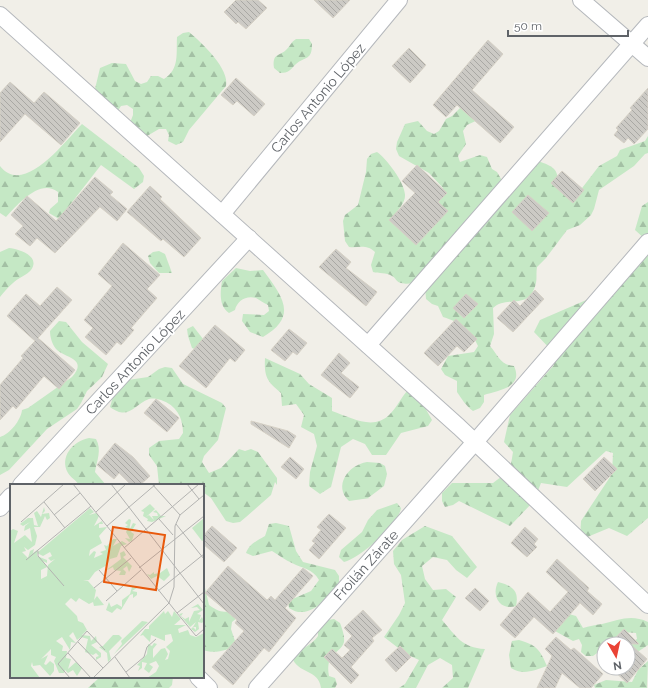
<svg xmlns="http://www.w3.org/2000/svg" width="648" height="688" font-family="Raleway,sans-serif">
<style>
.forest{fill:url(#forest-firs)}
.building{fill:url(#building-back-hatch);stroke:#d6d1c6}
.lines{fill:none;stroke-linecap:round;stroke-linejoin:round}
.minor-casing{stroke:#b5b8bc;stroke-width:18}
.minor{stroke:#fff;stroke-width:16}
.labels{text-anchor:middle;stroke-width:3.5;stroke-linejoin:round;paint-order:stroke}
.street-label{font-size:14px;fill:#5f6368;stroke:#fff}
.inset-road{fill:none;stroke:#b3b3b1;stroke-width:1}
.view{fill:#e8590c;fill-opacity:0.15;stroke:#e8590c;stroke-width:2}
.inset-edge{fill:none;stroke:#5f6368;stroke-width:2}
</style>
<defs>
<pattern id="forest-firs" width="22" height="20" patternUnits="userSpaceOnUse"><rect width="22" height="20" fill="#c5e8c5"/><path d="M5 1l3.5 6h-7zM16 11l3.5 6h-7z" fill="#a3c0a4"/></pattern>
<pattern id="building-back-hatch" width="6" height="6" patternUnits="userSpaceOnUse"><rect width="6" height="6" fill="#cccac5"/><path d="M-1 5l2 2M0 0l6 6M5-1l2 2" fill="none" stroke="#a9a8a4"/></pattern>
</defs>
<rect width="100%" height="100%" fill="#f1efe8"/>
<g class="forest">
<path d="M189 32C202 43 230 69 226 86L189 130 183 142 176 145 168 141 169 135 166 129H159L147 136 128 128 133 115V109L127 105 121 106 117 112 96 96 95 89 100 68 112 63 126 64 135 81 141 84 147 82 151 76H158L164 79C180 69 176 53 177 37L183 33Z"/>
<path d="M296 39H309L312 44C312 61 305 56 296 64 290 70 289 73 280 73L274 68C272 52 280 57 287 49 291 45 291 42 296 39Z"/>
<path d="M461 107 480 119 467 125 463 131 466 144 458 156 460 162 480 155 487 157 492 169 497 172 504 184 538 161C555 167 559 169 558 189L568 198 579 192 599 166 617 156 620 150 645 141 648 136V153L645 154 634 166 599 190 594 209 591 215 580 225 567 230 546 258 537 267C536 273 537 278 536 283 529 312 507 294 493 308L494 334 490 346C498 355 500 365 514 366 524 388 498 390 484 395V402L480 408 473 411C466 406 461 398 457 392V381L445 375 441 369 448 356 474 352 478 346C470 328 461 323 443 317L438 306 432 304 426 299 425 286C412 279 413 286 401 283 396 282 396 278 392 276 386 272 379 274 373 272L371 265 375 252C366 244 360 248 349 247L345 241 343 221 345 215 358 205 366 172 367 159 371 154 377 152C386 158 406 184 405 196 405 203 398 209 395 215L439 193 443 188 429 173 399 156 396 149 397 142 405 124 418 121 427 131 434 134 439 131 446 119 452 116Z"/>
<path d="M82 124 139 168 144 176 143 182 134 189 101 165 59 219 49 213 50 209 58 202V192C40 178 18 204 6 217L0 213V166C24 197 65 141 82 124Z"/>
<path d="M648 202V518L627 536 609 528 580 540 581 521 612 474 613 453 606 451 567 487 541 483 534 501 510 526 459 501 453 505 445 507 442 501V493L452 483H493L510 470 513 452 504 442 510 415 554 365 553 352 534 332 540 320 621 285 646 240 635 230 642 206Z"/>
<path d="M9 248C19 249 41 256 31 270 27 275 18 278 13 283 8 287 4 292 0 297V252Z"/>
<path d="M159 251 165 254 172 273H159L150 263 148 256 153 252Z"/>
<path d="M236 268 250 271 263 270C282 296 299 316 263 337L250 332 242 321 243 314 264 315 269 311 268 305C263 303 260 300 256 298 246 295 237 301 235 310L229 313C219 306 220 293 222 281Z"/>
<path d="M59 321 66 322 82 342 108 364 102 377 87 391 81 403 77 409 47 429 9 470 0 475V437C10 434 21 420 22 410L28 408 72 377C89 358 64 358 56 349 52 344 50 337 50 331Z"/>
<path d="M193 326 210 348 199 351 192 348 188 336 187 329Z"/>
<path d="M265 358 300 374 309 384 332 398V411C352 418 374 431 390 414 397 407 401 398 407 391L419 397 432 420 428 426 401 433 386 455H372L365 444 353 439 341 447 331 487 320 494 309 486 310 472 317 446 314 434 301 427 304 415 296 404 282 406 281 393C267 381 264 377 265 358Z"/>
<path d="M165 367 172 368 183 384 222 403 226 408 218 440 204 456 202 462 209 473 221 468 239 449 245 451 251 449 258 452 277 478V485L275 482 271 495 246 517 240 522 233 523 226 521 211 498 203 492V485H159L157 466 149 455V448L159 441 179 439 183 433C183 417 176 405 161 400 157 399 153 398 149 399 133 405 129 421 110 407L114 393 128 380 148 377 159 369Z"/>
<path d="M89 438 96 439C102 450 97 460 95 472L106 485H79C76 480 71 478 68 473 59 457 73 441 89 438Z"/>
<path d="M367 462 380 463 385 466 387 474 384 486 368 498H370L349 501C333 486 348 465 367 462Z"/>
<path d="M397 503 401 508C399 524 360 558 344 562L339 557 341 550 362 532 368 520 377 510Z"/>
<path d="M276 523 289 526 296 551 303 562 335 570 339 576V582C329 597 309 622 289 608L288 601 311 591 319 580C312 568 303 569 292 563 285 560 279 555 272 551L253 556 246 553C250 543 257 541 265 536L269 524Z"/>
<path d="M425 526 452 536 477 567 467 578 456 570 447 560 433 557 422 566 425 579 433 590 446 589 456 597 442 620C456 636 462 648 485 649L468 688H442L453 678 452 665 440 658 428 665 416 688H399L405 684 419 660 406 654 384 637 399 615 405 603 401 575 394 564 393 551 402 540Z"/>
<path d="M203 579 209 605C225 617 227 608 242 614L232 622 231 629 236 644C229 651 213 654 203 650Z"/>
<path d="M498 582C514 586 519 592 516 606 500 611 491 596 498 582Z"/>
<path d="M569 614 576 616 583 628C589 626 595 625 602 624 619 620 631 614 648 622V645L639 651H632L628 644 637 639 636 633C624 631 617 634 609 644H604V648L593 656H586L581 652 582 645 579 639 573 641 555 631Z"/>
<path d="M334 619 340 623C342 628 345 637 344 642 340 655 325 651 329 676L335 678 337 684 335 688H321C319 669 297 674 292 657 300 649 312 645 318 636V630L328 620Z"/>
<path d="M519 640C537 645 540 650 547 666 535 670 523 676 511 668L509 655 512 641Z"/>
<path d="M648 661 647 688H595L594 685 606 680 632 682 638 670Z"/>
<path d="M100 677H173L172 685 169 688H88Z"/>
</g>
<g class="building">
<path d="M236 0H258L267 8 246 29 238 22 236 24 224 12Z"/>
<path d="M314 0H350L333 18Z"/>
<path d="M488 40 503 54 472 90 514 127 500 143 457 105 446 117 433 105Z"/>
<path d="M409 48 426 65 410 83 392 66Z"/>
<path d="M236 78 265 104 254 116 237 101 233 105 221 95Z"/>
<path d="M10 82 34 103 44 92 80 123 61 145 25 114 0 142V93Z"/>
<path d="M648 88V129L634 144 628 138 624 143 614 135 618 130 616 128 632 110 630 108Z"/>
<path d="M417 165 447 193 438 202 448 211 416 245 389 220 415 193 402 181Z"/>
<path d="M562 171 584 190 573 203 551 183Z"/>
<path d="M95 177 113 192 110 195 127 209 117 221 100 207 55 253 37 238 30 246 15 234 23 226 11 215 27 196 56 221Z"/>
<path d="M150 186 162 197 160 199 201 238 184 257 163 239 161 241 127 212Z"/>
<path d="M528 195 549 213 532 231 512 212Z"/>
<path d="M123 243 160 275 147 289 157 298 131 328 134 330 121 345 117 342 106 355 85 337 93 328 84 320 112 286 98 274Z"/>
<path d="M336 249 351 262 346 268 377 292 366 306 319 267Z"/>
<path d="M57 287 72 300 38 338 75 370 59 389 44 376 16 409 13 406 0 420V385L23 358 21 356 35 341 7 316 26 294 40 306Z"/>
<path d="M535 290 544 299 513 332 497 318 514 300 520 306Z"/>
<path d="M466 294 478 304 464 318 453 308Z"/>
<path d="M456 319 477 339 464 352 457 346 438 366 424 353Z"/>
<path d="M215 325 245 350 235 362 230 358 206 388 179 366Z"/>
<path d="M289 329 307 343 297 355 293 352 285 361 271 350Z"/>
<path d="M339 353 350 363 341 373 359 387 350 398 321 375Z"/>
<path d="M156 399 179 418 167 432 144 413Z"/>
<path d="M251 421 288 431 296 436 289 448 251 424Z"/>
<path d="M115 443 133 457 150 476 140 485H131L119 473 114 479 97 465Z"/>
<path d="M290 457 304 469 296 479 281 467Z"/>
<path d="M604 457 617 469 595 491 583 479Z"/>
<path d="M329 514 346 528 319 559 309 550 315 543 312 541 321 530 317 527Z"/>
<path d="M212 526 237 548 224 562 203 544V536Z"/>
<path d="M525 527 538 539 534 544 537 547 527 557 511 543Z"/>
<path d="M557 559 589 588 587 591 602 604 593 615 580 603 553 634 534 617 515 638 500 625 528 592 550 612 568 592 546 572Z"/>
<path d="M228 566 267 600 271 596 275 600 303 568 313 576 285 608 296 618 269 652 264 648 233 685 212 667 244 631 235 623 237 620 205 593Z"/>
<path d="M475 588 489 601 480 611 465 598Z"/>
<path d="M363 610 382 630 372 638 374 641 351 667 359 675 351 684 324 657 332 649 342 658 350 650 344 645 352 636 344 628Z"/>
<path d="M624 629 639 644H630L647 659 627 683 611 668H628V644H609Z"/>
<path d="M556 637 571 650 574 648 603 674 591 688H580L562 673 555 688H537L552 656 545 649Z"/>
<path d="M400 646 411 657 396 672 385 660Z"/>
</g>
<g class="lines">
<defs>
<g id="minor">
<path d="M581 0 648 58"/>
<path d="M0 15 459 427 648 605"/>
<path d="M222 214 399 0"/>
<path d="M368 345 648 25"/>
<path d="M21 485 249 238"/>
<path d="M0 508 11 496"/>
<path d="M198 677 209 688"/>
<path d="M257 688 475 442 648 242"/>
</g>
</defs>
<use href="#minor" class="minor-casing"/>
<use href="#minor" class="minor"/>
</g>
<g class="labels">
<g class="street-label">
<text transform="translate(318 98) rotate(-50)" y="5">Carlos Antonio López</text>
<text transform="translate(135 362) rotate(-47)" y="5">Carlos Antonio López</text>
<text transform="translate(366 565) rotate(-48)" y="5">Froilán Zárate</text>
</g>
</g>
<g transform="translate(10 484)">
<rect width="194" height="194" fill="#f1efe8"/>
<path d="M140 20 145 25 136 33 139 31 144 36 142 32H148L147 29 143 28 146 26 151 32H156L142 38 137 37 138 35 133 32 134 28 131 27ZM34 23 35 27 32 30 39 29 40 34 37 36 35 32 30 43H24L27 52 25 61 18 66 14 63 16 67 12 68 18 74 20 67 24 65 23 69 29 65 27 69V72L37 76V79L33 77 37 83 31 86V95L37 92 38 81 45 75 41 77 38 74 42 72 40 68 33 72 27 69 80 24 84 28 79 31 86 29 89 32 84 42 92 37 93 40H89V44L97 43 89 52 92 59 80 66 79 72 84 67 86 68 84 74 93 70 90 68 96 66 94 61 97 62 103 55H107L103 62 112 57 117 60 111 62 107 73 100 75 97 81 85 88 79 96 73 97H78L86 106 84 116 87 112 94 121 84 122 83 118 79 120 69 114 66 118 61 114 55 120 67 132 68 137 73 139 77 146 72 151 80 152 81 157 86 152 87 158 81 161 91 169V173L86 176V173L89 172 86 169 83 171 75 168 78 155 71 153 67 156 63 148 59 152 66 159 61 158 60 166 52 153 46 157 53 162 52 167H57L56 174 61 175 58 185 66 178 72 184 67 192 63 186 58 189 55 186 54 189H49L44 177 46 173 41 171V165L31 175 38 171 34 180 36 181 40 177 44 180V187L40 192 30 181 23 182 22 178 21 182 30 194H0V47L3 45 8 47 4 59 15 51 22 58 20 44 14 47 15 42 20 38 13 42 10 40 18 34H23L24 41 28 42 24 29 27 27 31 33ZM123 31 119 35 121 36 119 47 123 39 126 40 121 48 124 50 122 57 119 58 115 54 120 55 116 48 118 44 115 43 118 41 115 39ZM114 67 116 71 113 73 122 82 119 88 117 82 113 85 116 88 115 91H109L111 87 104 86 103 83 95 87 111 75 110 69ZM157 84 160 91 154 97 147 92 141 95 137 90 140 91 144 88V90L150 89ZM122 103 127 104 122 107 127 108V111L123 114V110L120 111 111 126 107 124 102 129 96 126 99 118 101 123 107 120 112 123V116L120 110ZM188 120 193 126 187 130 191 131 189 137 192 133 194 137 192 139 188 138 189 145 185 148 181 145 183 143 186 146V143H183L186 138 180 143 169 130 173 129 171 132 175 135 179 133V138L184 127 190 126 187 123 181 124ZM154 127 155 130 158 127 162 133 164 127 171 135 164 141H176L168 145 169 149 178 146 180 151 186 153 194 149V194H137L146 188 149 182 146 177 139 180 143 183 139 189 134 185 137 179 132 178V184L128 187 130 182 127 181 137 170 138 160 142 162 144 159 147 160 143 165V174L151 165 155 164 158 170 155 176 158 175 160 167 156 163 163 157 161 150 155 151V157L141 151 140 158 133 151 130 152 135 145H139V142ZM132 137 138 138 104 170 112 160 111 157ZM103 151H109L112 154 99 167 101 175 98 178 97 169 89 163 93 162Z" fill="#c5e8c5"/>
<path d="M194 34V56L192 57 182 44Z" fill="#c5e8c5"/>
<path class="inset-road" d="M63 0 159 119M101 0 194 120M142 0 170 31M177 0 189 15M34 18 55 44M86 28 116 0M44 31 70 9M149 35 163 51M11 38 54 0M166 40 194 75M97 42 146 0M114 64 189 0M28 67V72L54 102M16 76 81 22M129 84 194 32M89 86 107 107M84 104 121 74M148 107 194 70M96 117 131 86M159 119 167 129 194 108M167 129 186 152 194 145M68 158 93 184M58 169 81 194M105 173 120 194M116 188 134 173 137 163 146 155M60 194 48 180 77 147 95 166M83 194 159 119 164 103 165 42 170 31 194 11"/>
<path class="view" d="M103 43 155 51 146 106 94 98Z"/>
<rect width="194" height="194" class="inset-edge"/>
</g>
<g transform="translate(616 656) rotate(171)"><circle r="19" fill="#ffffff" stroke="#bfc1c3"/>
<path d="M0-3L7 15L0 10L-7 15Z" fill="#ea4335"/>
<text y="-6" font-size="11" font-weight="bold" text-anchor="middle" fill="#5f6368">N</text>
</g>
<path d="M508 30v6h120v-6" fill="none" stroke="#5f6368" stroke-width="2"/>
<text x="514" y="30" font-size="12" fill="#5f6368" stroke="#ffffff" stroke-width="3" paint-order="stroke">50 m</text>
</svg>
